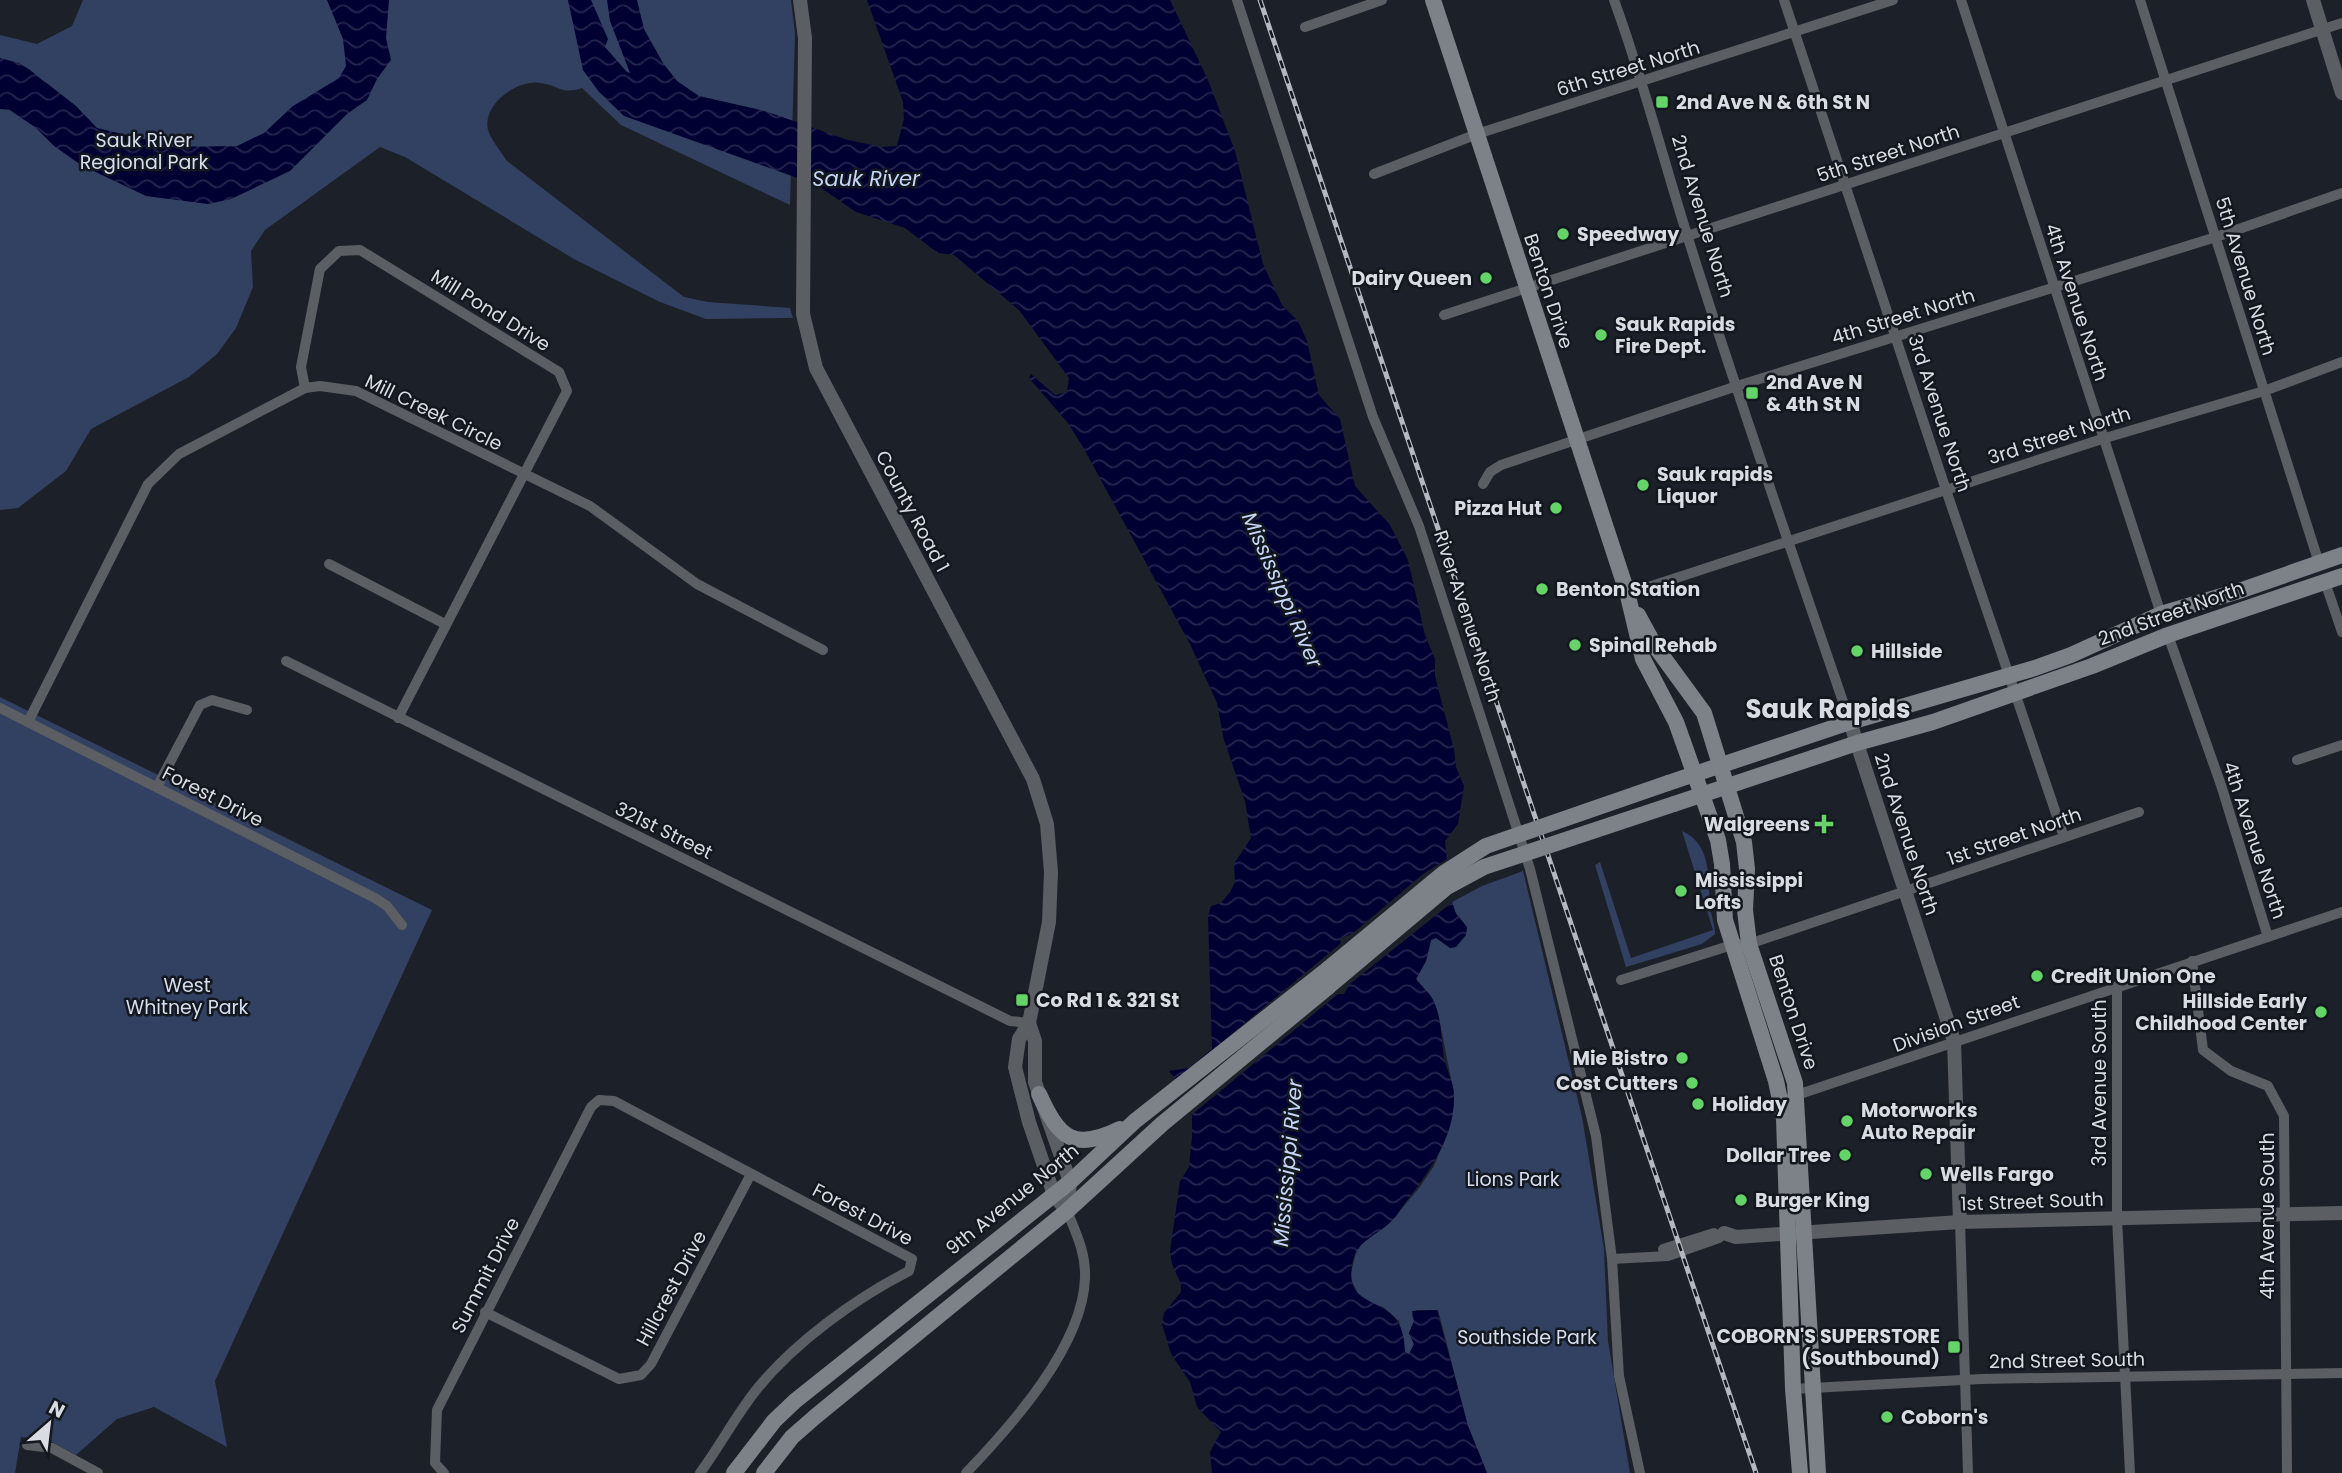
<svg xmlns="http://www.w3.org/2000/svg" width="2342" height="1473" font-family="Poppins,sans-serif">
<style>
.green{fill:#324162}
.water{fill:url(#water-waves)}
.pier{fill:#1c2028}
.lines{fill:none;stroke-linecap:round;stroke-linejoin:round}
.minor{stroke:#5b5e62;stroke-width:10}
.tertiary{stroke:#5b5e62;stroke-width:14}
.secondary{stroke:#7d8188;stroke-width:16}
.rail-casing{stroke:#b5b8bf;stroke-width:5}
.rail{stroke:#13171e;stroke-width:2.5;stroke-dasharray:8;stroke-linecap:butt}
.secondary-bridge{stroke:#7d8188;stroke-width:16}
.poi-dot{fill:#64d468;stroke:#13171e;stroke-width:2.5}
.labels{text-anchor:middle;stroke-width:5;stroke-linejoin:round;paint-order:stroke}
.street-label{font-size:19px;fill:#d9dce2;stroke:#13171e}
.poi-label{font-size:19px;font-weight:bold;fill:#d9dce2;stroke:#13171e;text-anchor:start}
.park-label{font-size:19px;fill:#d6def0;stroke:#13171e}
.water-label{font-size:21px;font-style:italic;fill:#c5d6f8;stroke:#13171e}
.district-label{font-size:26px;font-weight:bold;fill:#d9dce2;stroke:#13171e}
</style>
<defs>
<pattern id="water-waves" width="16" height="10" patternUnits="userSpaceOnUse" patternTransform="scale(1.75)"><rect width="16" height="10" fill="#000132"/><path d="M0 5q4-4 8 0t8 0" fill="none" stroke="#25254f"/></pattern>
</defs>
<rect width="100%" height="100%" fill="#1c2028"/>
<g class="green">
<path d="M83 0H791L795 34 790 205 621 125 582 88C560 95 559 85 540 83 516 79 479 107 489 133 493 142 501 152 507 161L684 297 708 302 790 308 793 318 706 319 660 302 574 259 405 157 380 147 265 230 251 251 253 287 236 328 217 354 189 377 91 429 66 471 18 508 0 510V35L37 44 72 26Z"/>
<path d="M0 697 432 910 215 1381 227 1447 154 1407 117 1419 76 1455 48 1440 21 1437 15 1473H0Z"/>
<path d="M1682 831C1712 844 1708 879 1710 906 1711 916 1715 924 1715 934L1702 944 1626 967 1595 865 1600 862 1631 958 1713 930Z"/>
<path d="M1523 871 1582 1117 1604 1249 1608 1341 1630 1473H1487L1468 1426 1438 1310H1416L1412 1315 1414 1321 1409 1333 1414 1344 1409 1354 1405 1352 1399 1321 1383 1307 1373 1305 1358 1294 1350 1277 1357 1248 1394 1218 1419 1188 1434 1166 1449 1127 1454 1094 1440 1023 1432 998 1416 979 1426 961 1431 940 1436 938 1456 913 1452 902 1482 886Z"/>
</g>
<g class="water">
<path d="M327 0H389L386 38 391 60 377 79 367 100 347 114 290 171 231 199 208 204 146 196 81 165 54 146 35 127 9 110 0 109V58L19 63 30 70 76 106 97 128 148 140 160 147 237 146 264 133 293 106 339 78 346 66 343 39Z"/>
<path d="M568 0H591L608 39 605 47 627 72 630 73 610 21 607 0H637L644 29 663 63 677 81 699 96 765 111 848 140 882 147 897 146 904 119 903 102 867 0H1170L1208 80 1235 151 1263 264 1282 305 1298 321 1307 341 1319 395 1340 419 1355 486 1390 525 1408 560 1425 635 1435 659V676L1454 750 1456 767 1464 786 1458 824 1445 841 1450 894 1455 912 1467 927 1466 935 1456 947 1450 948 1436 938 1431 940 1426 961 1416 979C1421 986 1429 992 1433 1000 1443 1019 1440 1042 1445 1062 1448 1073 1453 1082 1454 1093 1456 1143 1422 1179 1396 1216 1381 1236 1356 1237 1352 1266 1344 1317 1405 1288 1405 1352L1409 1354 1414 1344 1409 1333 1414 1321 1412 1311 1437 1310 1468 1426 1487 1473H1212L1210 1452 1221 1432 1197 1407 1190 1382 1171 1354 1162 1324 1164 1313 1181 1292V1284L1172 1264 1170 1251 1180 1181 1189 1167 1192 1137V1113L1183 1089 1169 1071 1189 1068 1212 1049 1208 916 1211 906 1221 903 1230 892 1235 882 1234 864 1251 838 1245 801 1224 740 1217 703 1190 644 1083 447 1068 423 1029 378 1031 374 1055 395 1067 392 1069 378 1019 310 954 255 938 253 905 228 856 212 817 185 624 116 599 92 583 70Z"/>
</g>
<path class="pier" d="M1450 857 1455 900 1350 984 1344 994H1338L1188 1118 1183 1097 1173 1083 1340 944 1341 938 1352 934 1423 874Z"/>
<g class="lines">
<g class="minor">
<path d="M1237 0 1373 417 1419 526 1530 869 1596 1136 1612 1259 1619 1376 1640 1473"/>
<path d="M1614 0C1643 79 1663 159 1688 238 1739 401 1795 561 1850 722"/>
<path d="M1784 0 1946 490 2064 837"/>
<path d="M1961 0 2161 614"/>
<path d="M2140 0 2319 563"/>
<path d="M1305 27 1382 0"/>
<path d="M1374 174 1477 134 1893 0"/>
<path d="M1444 315 2342 23"/>
<path d="M305 388 301 367 320 269 339 251 360 250 559 372 567 391 398 718"/>
<path d="M1483 484 1490 472 1501 465 1737 386 2216 237 2342 193"/>
<path d="M329 564 445 624"/>
<path d="M2325 582 2342 632"/>
<path d="M1627 594 2102 439 2264 391 2342 362"/>
<path d="M2168 635 2221 785 2268 937"/>
<path d="M286 661 1010 1021 1029 1023"/>
<path d="M0 708 375 898 387 906 402 925"/>
<path d="M28 722 148 484 179 454 305 388 320 386 356 391 590 506 697 584 823 650"/>
<path d="M2297 760 2342 745"/>
<path d="M157 787 200 705 212 700 247 710"/>
<path d="M2192 961 2203 1050 2231 1071 2268 1086 2284 1116 2287 1473"/>
<path d="M1621 980 1732 945 1749 944 2139 812"/>
<path d="M2117 986V1218L2130 1473"/>
<path d="M1791 1097 2342 912"/>
<path d="M1960 1222 1968 1473"/>
<path d="M1663 1249 1714 1233"/>
<path d="M1612 1259 1668 1256 1719 1238 1724 1233"/>
<path d="M485 1312 619 1379 641 1375 651 1364 751 1174"/>
<path d="M1793 1389 1981 1379 2342 1373"/>
<path d="M27 1445 52 1448 98 1473"/>
<path d="M444 1473 435 1463 437 1410 591 1107 599 1100 614 1101 912 1259 909 1271C856 1298 795 1342 757 1389 736 1415 720 1446 700 1473"/>
<path d="M966 1473C1011 1426 1083 1346 1085 1278 1086 1253 1076 1233 1067 1211"/>
</g>
<g class="tertiary">
<path d="M800 0 805 38 803 314 816 368 1033 779 1047 824 1051 872 1049 922 1029 1023 1019 1039 1015 1067 1029 1122 1054 1195 1067 1211"/>
<path d="M2313 0 2342 93"/>
<path d="M1850 722 1954 1041 1960 1222"/>
<path d="M1029 1023 1035 1041V1082L1070 1182 1067 1211"/>
<path d="M1724 1233 1736 1237 1960 1222 2342 1213"/>
</g>
<g class="secondary">
<path d="M1433 0 1627 592 1643 659 1676 722 1718 840 1722 864 1725 920 1776 1081 1784 1119 1793 1389 1800 1473"/>
<path d="M1638 615 1655 646 1704 713 1744 842 1747 869 1745 910 1749 944 1795 1083 1818 1473"/>
<path d="M1668 783 1850 722 2035 668 2071 655 2161 614 2242 590 2342 555"/>
<path d="M1674 804 1857 743 1933 722 2092 666 2168 635 2342 576"/>
<path d="M1039 1094C1059 1138 1073 1152 1120 1129"/>
<path d="M734 1473 774 1421 795 1401 1070 1182 1135 1121 1328 969"/>
<path d="M764 1473 792 1437 816 1416 1067 1211 1162 1124 1328 987"/>
</g>
<defs>
<path id="rail" d="M1260 0 1756 1473"/>
</defs>
<use href="#rail" class="rail-casing"/>
<use href="#rail" class="rail"/>
<g class="secondary-bridge">
<path d="M1328 969 1444 873 1486 846 1668 783"/>
<path d="M1328 987 1447 887 1484 867 1674 804"/>
</g>
</g>
<g class="poi-dot">
<rect x="1655" y="95" width="14" height="14" rx="3.5"/>
<circle cx="1563" cy="234" r="7"/>
<circle cx="1486" cy="278" r="7"/>
<circle cx="1601" cy="335" r="7"/>
<rect x="1745" y="386" width="14" height="14" rx="3.5"/>
<circle cx="1643" cy="485" r="7"/>
<circle cx="1556" cy="508" r="7"/>
<circle cx="1542" cy="589" r="7"/>
<circle cx="1575" cy="645" r="7"/>
<circle cx="1857" cy="651" r="7"/>
<path d="M1820.5 813.5h7v7h7v7h-7v7h-7v-7h-7v-7h7z"/>
<circle cx="1681" cy="891" r="7"/>
<circle cx="2037" cy="976" r="7"/>
<rect x="1015" y="993" width="14" height="14" rx="3.5"/>
<circle cx="2321" cy="1012" r="7"/>
<circle cx="1682" cy="1058" r="7"/>
<circle cx="1692" cy="1083" r="7"/>
<circle cx="1698" cy="1104" r="7"/>
<circle cx="1847" cy="1121" r="7"/>
<circle cx="1845" cy="1155" r="7"/>
<circle cx="1926" cy="1174" r="7"/>
<circle cx="1741" cy="1200" r="7"/>
<rect x="1947" y="1340" width="14" height="14" rx="3.5"/>
<circle cx="1887" cy="1417" r="7"/>
</g>
<g class="labels">
<g class="street-label">
<text transform="translate(1628 68) rotate(-17)" y="7">6th Street North</text>
<text transform="translate(1888 153) rotate(-18)" y="7">5th Street North</text>
<text transform="translate(1703 216) rotate(73)" y="7">2nd Avenue North</text>
<text transform="translate(2246 276) rotate(73)" y="7">5th Avenue North</text>
<text transform="translate(1549 291) rotate(72)" y="7">Benton Drive</text>
<text transform="translate(2077 302) rotate(72)" y="7">4th Avenue North</text>
<text transform="translate(491 310) rotate(32)" y="7">Mill Pond Drive</text>
<text transform="translate(1903 316) rotate(-17)" y="7">4th Street North</text>
<text transform="translate(434 412) rotate(26)" y="7">Mill Creek Circle</text>
<text transform="translate(1940 413) rotate(72)" y="7">3rd Avenue North</text>
<text transform="translate(2059 435) rotate(-18)" y="7">3rd Street North</text>
<text transform="translate(913 511) rotate(62)" y="7">County Road 1</text>
<text transform="translate(2171 613) rotate(-20)" y="7">2nd Street North</text>
<text transform="translate(1468 616) rotate(72)" y="7">River Avenue North</text>
<text transform="translate(213 796) rotate(27)" y="7">Forest Drive</text>
<text transform="translate(664 830) rotate(26)" y="7">321st Street</text>
<text transform="translate(1907 834) rotate(72)" y="7">2nd Avenue North</text>
<text transform="translate(2014 836) rotate(-19)" y="7">1st Street North</text>
<text transform="translate(2255 840) rotate(72)" y="7">4th Avenue North</text>
<text transform="translate(1794 1012) rotate(72)" y="7">Benton Drive</text>
<text transform="translate(1956 1023) rotate(-20)" y="7">Division Street</text>
<text transform="translate(2099 1083) rotate(-90)" y="7">3rd Avenue South</text>
<text transform="translate(1012 1199) rotate(-39)" y="7">9th Avenue North</text>
<text transform="translate(2032 1201) rotate(-2)" y="7">1st Street South</text>
<text transform="translate(863 1214) rotate(28)" y="7">Forest Drive</text>
<text transform="translate(2267 1216) rotate(-90)" y="7">4th Avenue South</text>
<text transform="translate(485 1275) rotate(-63)" y="7">Summit Drive</text>
<text transform="translate(671 1288) rotate(-62)" y="7">Hillcrest Drive</text>
<text transform="translate(2067 1360) rotate(-1)" y="7">2nd Street South</text>
</g>
<g class="poi-label">
<text x="1676" y="109">2nd Ave N &amp; 6th St N</text>
<text x="1577" y="241">Speedway</text>
<text x="1472" y="285" text-anchor="end">Dairy Queen</text>
<text x="1615" y="331">Sauk Rapids<tspan x="1615" dy="22">Fire Dept.</tspan></text>
<text x="1766" y="389">2nd Ave N<tspan x="1766" dy="22">&amp; 4th St N</tspan></text>
<text x="1657" y="481">Sauk rapids<tspan x="1657" dy="22">Liquor</tspan></text>
<text x="1542" y="515" text-anchor="end">Pizza Hut</text>
<text x="1556" y="596">Benton Station</text>
<text x="1589" y="652">Spinal Rehab</text>
<text x="1871" y="658">Hillside</text>
<text x="1810" y="831" text-anchor="end">Walgreens</text>
<text x="1695" y="887">Mississippi<tspan x="1695" dy="22">Lofts</tspan></text>
<text x="2051" y="983">Credit Union One</text>
<text x="1036" y="1007">Co Rd 1 &amp; 321 St</text>
<text x="2307" y="1008" text-anchor="end">Hillside Early<tspan x="2307" dy="22">Childhood Center</tspan></text>
<text x="1668" y="1065" text-anchor="end">Mie Bistro</text>
<text x="1678" y="1090" text-anchor="end">Cost Cutters</text>
<text x="1712" y="1111">Holiday</text>
<text x="1861" y="1117">Motorworks<tspan x="1861" dy="22">Auto Repair</tspan></text>
<text x="1831" y="1162" text-anchor="end">Dollar Tree</text>
<text x="1940" y="1181">Wells Fargo</text>
<text x="1755" y="1207">Burger King</text>
<text x="1940" y="1343" text-anchor="end">COBORN'S SUPERSTORE<tspan x="1940" dy="22">(Southbound)</tspan></text>
<text x="1901" y="1424">Coborn's</text>
</g>
<g class="park-label">
<text x="144" y="147">Sauk River<tspan x="144" dy="22">Regional Park</tspan></text>
<text x="187" y="992">West<tspan x="187" dy="22">Whitney Park</tspan></text>
<text x="1513" y="1186">Lions Park</text>
<text x="1527" y="1344">Southside Park</text>
</g>
<g class="water-label">
<text x="866" y="186">Sauk River</text>
<text transform="translate(1282 590) rotate(66)" y="7">Mississippi River</text>
<text transform="translate(1288 1163) rotate(-85)" y="7">Mississippi River</text>
</g>
<g class="district-label">
<text x="1828" y="718">Sauk Rapids</text>
</g>
</g>
<g transform="translate(49 1424) rotate(28)" stroke="#13171e" stroke-width="5" paint-order="stroke">
<path d="M0-5L12 26L0 18L-12 26Z" fill="#d9dce2"/>
<text y="-10" font-size="19" font-weight="bold" text-anchor="middle" fill="#d9dce2">N</text>
</g>
</svg>
